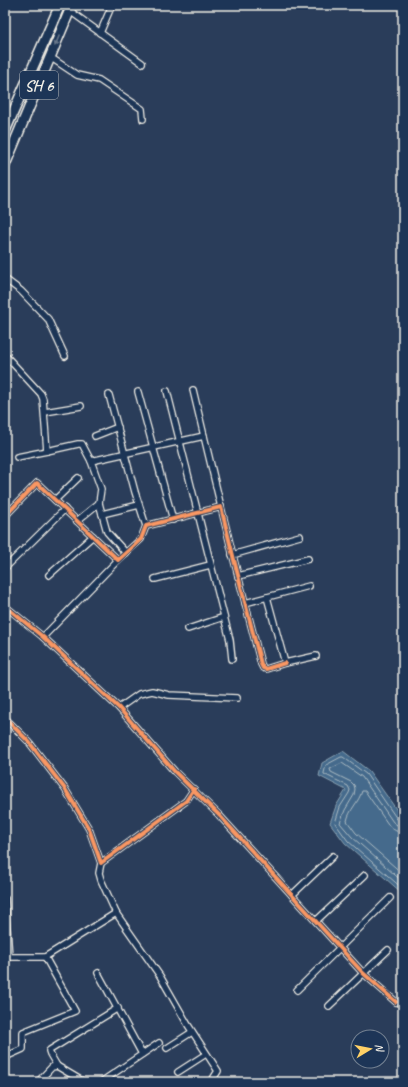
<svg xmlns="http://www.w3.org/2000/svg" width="408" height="1087" font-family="Caveat,sans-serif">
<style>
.water{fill:#446b8c;stroke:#8aa1b1}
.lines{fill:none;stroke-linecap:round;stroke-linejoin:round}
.shore{stroke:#aebbc3;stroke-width:1}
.street-casing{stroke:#f4f1e8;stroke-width:8}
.primary-casing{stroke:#f4f1e8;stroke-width:12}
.street{stroke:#1d3557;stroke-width:5.5}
.primary{stroke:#1d3557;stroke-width:9}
.cycleway-casing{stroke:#1d3557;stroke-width:6}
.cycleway{stroke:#f99763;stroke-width:4}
.oneway{fill:#68778a}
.labels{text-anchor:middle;stroke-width:3;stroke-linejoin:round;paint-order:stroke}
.shield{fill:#1d3557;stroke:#b4b9bc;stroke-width:1}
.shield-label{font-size:16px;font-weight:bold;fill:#f4f1e8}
</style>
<rect width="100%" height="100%" fill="#2a3d5a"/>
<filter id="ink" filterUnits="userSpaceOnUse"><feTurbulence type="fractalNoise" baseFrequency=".025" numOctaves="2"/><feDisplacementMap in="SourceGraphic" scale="8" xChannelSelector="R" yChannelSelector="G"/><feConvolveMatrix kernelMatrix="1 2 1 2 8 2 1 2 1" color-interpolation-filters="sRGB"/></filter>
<g filter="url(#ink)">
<path class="water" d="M343 751 369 771 401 816 403 817V897L402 893 345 843 330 823 336 806 346 790 319 776 322 763Z"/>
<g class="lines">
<g class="shore">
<path d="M403 820H400L397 819 366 774 343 757H341L326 765 324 773V774L348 786 350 790 349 793 340 807 335 823 348 841 403 889"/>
<path d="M403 825H397L393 822 362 777 342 763 330 769 331 772 351 782 354 785 355 789 354 795 345 810 340 823 352 837 403 882"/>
<path d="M403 832 396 831 390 827 365 791H362C359 802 349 810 347 821L356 833 403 874"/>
</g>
<defs>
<g id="street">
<path d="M70 11 142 63"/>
<path d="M100 33 112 5"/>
<path d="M50 57 77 75 99 80 142 109 143 119"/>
<path d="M5 279 21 291 48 319 65 356"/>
<path d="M5 355 41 394 43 399 47 451"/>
<path d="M193 390 204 436"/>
<path d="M167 391 230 640 232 659"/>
<path d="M138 392 173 520"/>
<path d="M109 395 135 492 146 526"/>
<path d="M45 412 81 406"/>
<path d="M95 436 118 427"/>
<path d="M17 457 47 451 78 444H82L91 461"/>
<path d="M55 500 78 478"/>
<path d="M102 514 139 505"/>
<path d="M5 516 37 483 118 560 141 539 146 526 221 507 234 560 261 664 263 668 266 669 285 663"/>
<path d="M77 521 99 503"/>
<path d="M126 553 107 532 99 503 101 489 91 461 204 436 221 507"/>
<path d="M232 555 300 536"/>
<path d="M5 568 65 509"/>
<path d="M49 575 93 536"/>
<path d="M238 576 308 559"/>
<path d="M155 579 210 565"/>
<path d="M267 597 285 663 316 656"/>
<path d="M245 603 309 586"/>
<path d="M5 606 43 637 119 708 175 772 219 815 363 973 396 1002"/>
<path d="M188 629 224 617"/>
<path d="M43 637 118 560"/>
<path d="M119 708 139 694 152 691 169 695 237 698"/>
<path d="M5 718 29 742 65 789 89 829 101 863 175 809 186 801 194 789"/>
<path d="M101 863 99 873 101 880 116 913"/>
<path d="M292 895 333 856"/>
<path d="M5 899 9 957"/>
<path d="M316 921 365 875"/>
<path d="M5 957H45L75 1011 23 1032V1049L5 1057"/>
<path d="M45 957 116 913 160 976 188 1025 218 1071 211 1082"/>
<path d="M98 973 142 1054"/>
<path d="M297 990 390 898"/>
<path d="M329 1006 388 950"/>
<path d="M167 1048 192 1032"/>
<path d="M57 1066 50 1054 49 1051 50 1050 118 1008"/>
<path d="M178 1072 206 1054"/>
<path d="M38 1082 52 1067 57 1066 84 1082"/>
<path d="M101 1082 159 1043"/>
</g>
<g id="primary">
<path d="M5 131 60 5"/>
<path d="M5 165 72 5"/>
</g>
</defs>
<use href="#street" class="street-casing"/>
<use href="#primary" class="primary-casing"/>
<use href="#street" class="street"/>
<use href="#primary" class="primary"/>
<defs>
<g id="cycleway">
<path d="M5 516 37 483 118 560 141 539 146 526 221 507 234 560 261 664 263 668 266 669 285 663"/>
<path d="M5 606 43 637 119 708 175 772 219 815 363 973 396 1002"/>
<path d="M5 718 29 742 65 789 89 829 101 863 175 809 186 801 194 789"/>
</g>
</defs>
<use href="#cycleway" class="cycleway-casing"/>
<use href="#cycleway" class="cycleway"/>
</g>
<defs><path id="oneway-solid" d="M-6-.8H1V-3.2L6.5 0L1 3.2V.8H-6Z"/></defs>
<use class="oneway" href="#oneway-solid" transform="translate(57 41) rotate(113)"/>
</g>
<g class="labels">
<rect class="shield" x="20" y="71" width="38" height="28" rx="3"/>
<g class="shield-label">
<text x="39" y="91">SH 6</text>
</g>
</g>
<rect width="408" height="1087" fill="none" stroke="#1d3557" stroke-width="20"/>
<rect x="10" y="10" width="388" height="1067" fill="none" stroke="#f4f1e8" stroke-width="1.5" filter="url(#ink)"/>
<g transform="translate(370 1049) rotate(80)"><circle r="19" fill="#1d3557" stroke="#738091"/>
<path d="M0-3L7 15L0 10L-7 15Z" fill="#ffd166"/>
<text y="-6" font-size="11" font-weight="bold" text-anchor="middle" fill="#f4f1e8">N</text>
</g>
</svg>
